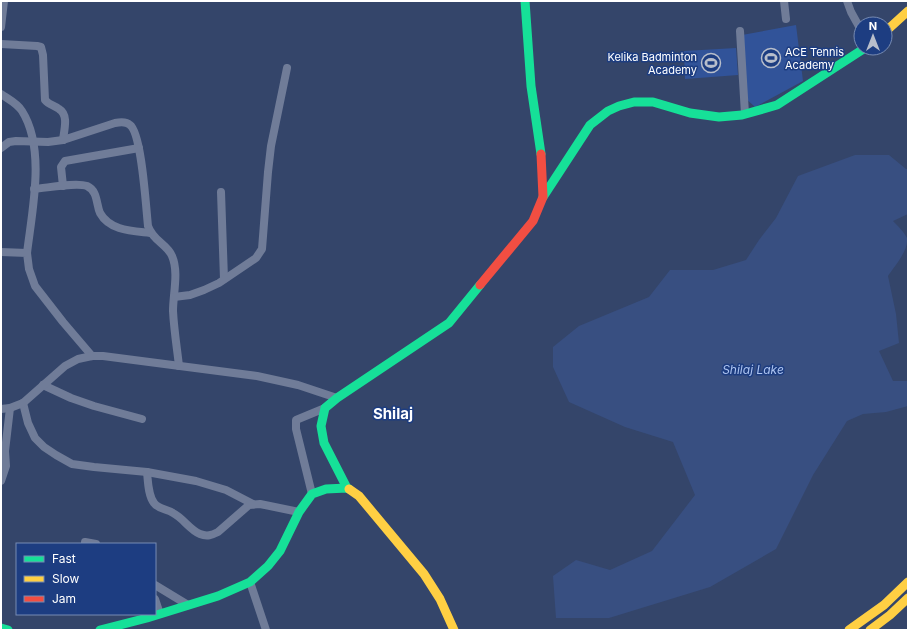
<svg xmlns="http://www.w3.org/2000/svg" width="909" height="631" font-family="Inter,sans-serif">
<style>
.garden{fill:#315399}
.water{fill:#384f81}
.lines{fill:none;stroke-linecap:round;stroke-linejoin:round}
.street{stroke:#707c98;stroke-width:8}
.fast{stroke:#16e098;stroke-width:9}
.slow{stroke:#ffcf43;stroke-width:9}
.jam{stroke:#f24e42;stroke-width:9}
.labels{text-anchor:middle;stroke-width:3;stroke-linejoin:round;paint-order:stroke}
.poi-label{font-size:11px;fill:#fff;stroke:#1d3d81;text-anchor:start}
.water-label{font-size:12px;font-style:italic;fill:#adc4f1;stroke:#1d3d81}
.district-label{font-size:15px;font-weight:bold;fill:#fff;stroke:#1d3d81}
</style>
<rect width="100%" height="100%" fill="#34456a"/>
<g class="garden">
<path d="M796 25 803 81 755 107 743 96 742 35Z"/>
<path d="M736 48 738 75 685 79 684 51Z"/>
</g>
<path class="water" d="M855 155H889L906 169H908V214L893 221C898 226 904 232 907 238 909 250 894 267 888 276L896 314 899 343 879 351 893 381H908V406L886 412 863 414 847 421 813 475 776 549 710 587 609 618H556L553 576 576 560 610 570 652 551 695 495 673 442 625 427 569 402 553 367V347L579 326 649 297 670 270H713L746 260 759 240 776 218 798 176Z"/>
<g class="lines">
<g class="street">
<path d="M784 1 786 19"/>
<path d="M847 1 851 12 861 30"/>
<path d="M1 27 4 1"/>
<path d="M740 31 745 114"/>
<path d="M1 44 37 46 41 47 43 55 45 100C49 105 54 105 59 109 69 115 64 130 63 140"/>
<path d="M1 94C8 99 17 103 22 111 46 149 32 211 27 253"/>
<path d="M1 148 9 142 16 141 48 142 63 140 115 123C120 122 126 121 130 125 142 134 146 209 148 226 153 241 167 244 172 256 179 272 173 294 173 311 174 330 177 348 179 366"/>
<path d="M63 186 61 167 65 161 139 148"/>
<path d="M34 189C47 188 76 182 87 186 98 191 96 204 100 213 110 231 133 231 150 233"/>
<path d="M221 192 224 279"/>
<path d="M1 252 27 253 29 269 35 286 63 322 92 356"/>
<path d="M174 297 190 295 204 290 219 283 256 258 262 249 268 172 271 146 287 68"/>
<path d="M43 385 71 398 94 406 142 419"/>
<path d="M23 403 28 423 35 438 44 447 56 455 72 464 94 467 147 472 196 481 226 490 253 504"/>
<path d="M1 409 10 408 23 403 65 366 78 359 92 356H103L257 376 298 385 337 398"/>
<path d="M147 472C148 481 148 495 154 503 158 509 167 509 173 513 183 518 190 530 200 534 207 537 212 535 218 532L249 505 260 504 299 512"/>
<path d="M1 481 6 466 5 451 10 408"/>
<path d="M312 494 296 429V420L325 408"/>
<path d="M85 542 96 544"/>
<path d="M250 582 266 630"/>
<path d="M155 585 188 605"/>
<path d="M155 599 160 614"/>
</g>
<g class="fast">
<path d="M525 1 531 86 541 154"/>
<path d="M543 197 590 125 608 111 619 106 634 102H653L690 113 719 117 742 115 777 105 865 48"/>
<path d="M347 488 324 443 321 426 325 408 337 398 449 323 480 285"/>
<path d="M1 628 8 630"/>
<path d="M100 630 147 618 218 596 250 582 268 566 280 551 299 512 312 494 326 489 347 488 349 489"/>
</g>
<g class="slow">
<path d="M885 32 908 11"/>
<path d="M349 489 359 496 424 574 440 599 454 630"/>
<path d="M849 630 884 605 908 582"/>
<path d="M870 630 890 615 908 598"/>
</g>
<path class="jam" d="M480 285 533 221 543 197 541 154"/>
</g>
<defs>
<symbol id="stadium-ring" viewBox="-11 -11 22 22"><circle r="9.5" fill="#1d3d81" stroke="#b8becb" stroke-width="1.5"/><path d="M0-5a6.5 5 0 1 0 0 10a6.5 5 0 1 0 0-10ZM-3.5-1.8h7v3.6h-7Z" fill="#b8becb"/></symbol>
</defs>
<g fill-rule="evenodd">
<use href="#stadium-ring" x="760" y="47" width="22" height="22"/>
<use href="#stadium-ring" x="700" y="52" width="22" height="22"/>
</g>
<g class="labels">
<g class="poi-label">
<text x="785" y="56">ACE Tennis<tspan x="785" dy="13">Academy</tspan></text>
<text x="697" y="61" text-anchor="end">Kelika Badminton<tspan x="697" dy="13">Academy</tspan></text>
</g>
<g class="water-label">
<text x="753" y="374">Shilaj Lake</text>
</g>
<g class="district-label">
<text x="393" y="419">Shilaj</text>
</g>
</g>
<rect width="909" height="631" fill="none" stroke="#ffffff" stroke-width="4"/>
<rect x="16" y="543" width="140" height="72" fill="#1d3d81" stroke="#778bb3"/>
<rect x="24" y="556" width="20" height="6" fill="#16e098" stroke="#778bb3"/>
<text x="52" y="563" font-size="12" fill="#ffffff">Fast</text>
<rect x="24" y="576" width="20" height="6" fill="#ffcf43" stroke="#778bb3"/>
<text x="52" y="583" font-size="12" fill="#ffffff">Slow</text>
<rect x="24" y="596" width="20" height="6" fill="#f24e42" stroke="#778bb3"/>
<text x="52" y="603" font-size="12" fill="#ffffff">Jam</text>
<g transform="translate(873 36)"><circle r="19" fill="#1d3d81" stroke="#778bb3"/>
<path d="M0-3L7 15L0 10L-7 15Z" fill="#b8becb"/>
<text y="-6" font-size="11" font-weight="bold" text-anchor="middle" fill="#ffffff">N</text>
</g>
</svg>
